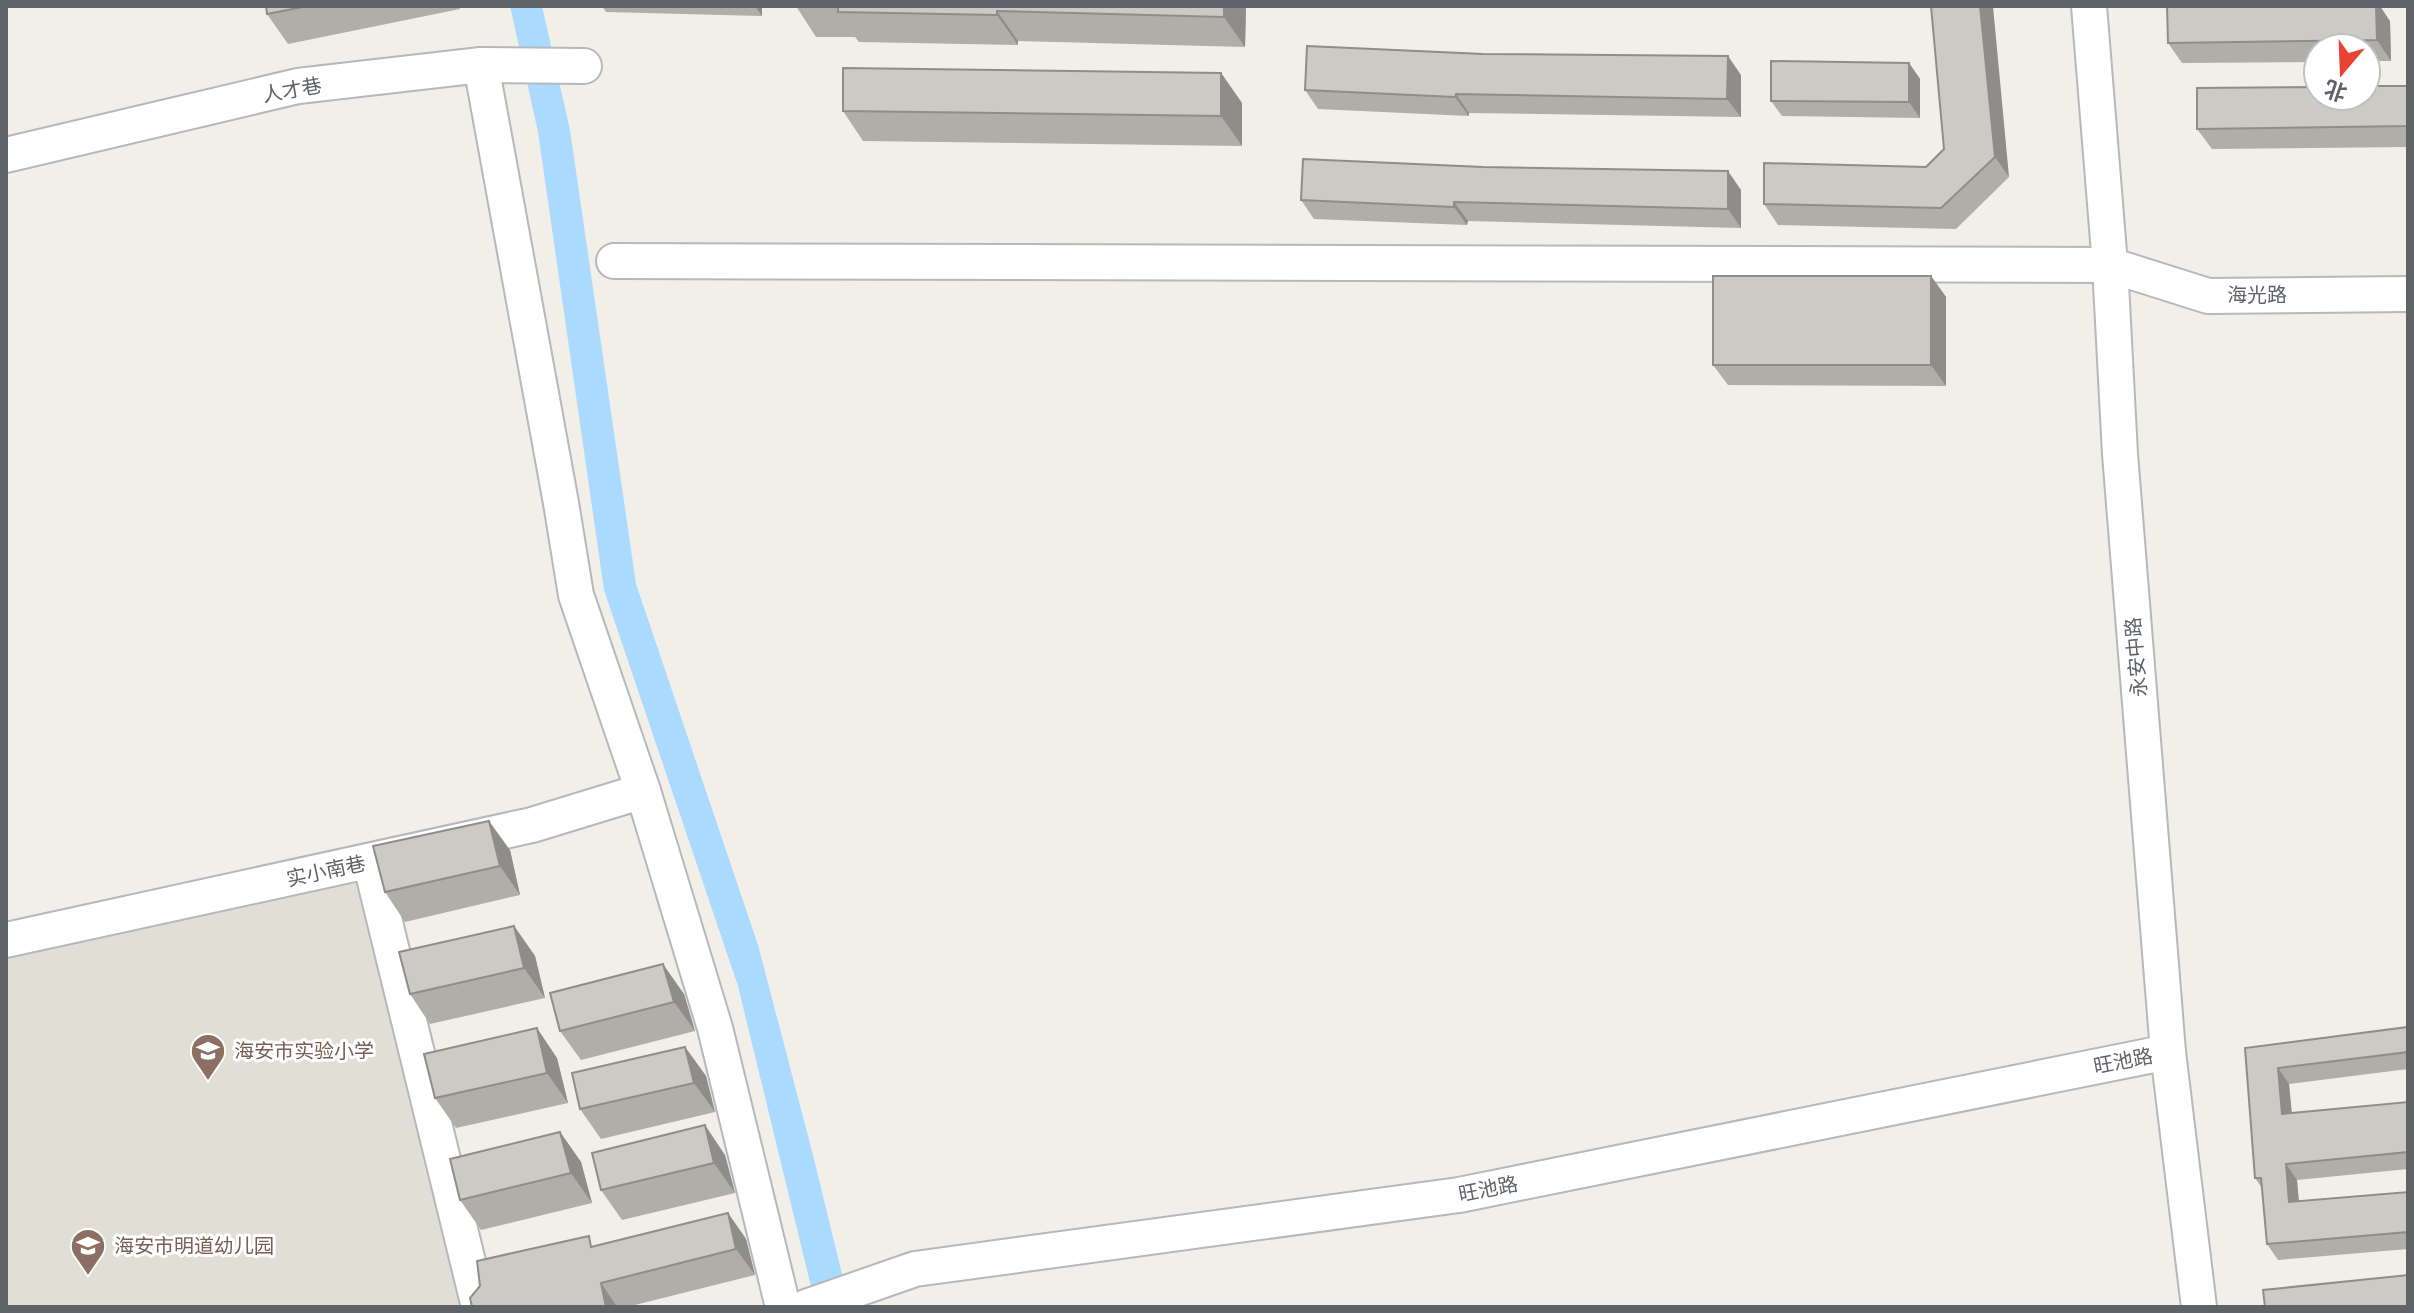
<svg xmlns="http://www.w3.org/2000/svg" width="2414" height="1313" font-family="'Varela Round','Noto Sans SC',sans-serif">
<style>
.education{fill:#e1ded6}
.water{fill:#aadaff}
.lines{fill:none;stroke-linecap:round;stroke-linejoin:round}
.minor-casing{stroke:#b5b8bc;stroke-width:38}
.minor{stroke:#fff;stroke-width:34}
.wall{fill:#afaea9}
.shaded-wall{fill:#8f8d8a}
.building{fill:#cccac5;stroke:#8f8d8a;stroke-width:2}
.labels{text-anchor:middle;stroke-width:6;stroke-linejoin:round;paint-order:stroke}
.street-label{font-size:20px;fill:#5f6368;stroke:#fff}
.education-label{font-size:20px;fill:#785e54;stroke:#fff;text-anchor:start}
</style>
<rect width="100%" height="100%" fill="#f1efe8"/>
<path class="education" d="M363 871 462 1307H6V950Z"/>
<path class="water" d="M510 6H542L570 130 636 584 758 945 813 1155 850 1307H816L738 986 604 590 538 132Z"/>
<g class="lines">
<defs>
<g id="minor">
<path d="M2089 6 2110 265 2120 454 2168 1052 2199 1307"/>
<path d="M481 65 561 503 576 595 643 791 715 1028 783 1307"/>
<path d="M6 155 298 86 481 65 584 66"/>
<path d="M614 261 2110 265 2208 296 2408 294"/>
<path d="M370 861 479 1307"/>
<path d="M6 940 532 825 643 791"/>
<path d="M806 1307 915 1269 1459 1195 2168 1052"/>
</g>
</defs>
<use href="#minor" class="minor-casing"/>
<use href="#minor" class="minor"/>
</g>
<g class="wall">
<path d="M266 6H459L460 9 288 44 267 14Z"/>
<path d="M602 6H762V16L606 12Z"/>
<path d="M796 6H1246L1245 47 1018 41V45L859 42 855 37H816Z"/>
<path d="M1931 6 2009 177 1956 229 1778 225 1764 204 1926 167 1944 149Z"/>
<path d="M2390 21 2391 61H2366V48H2318V62L2182 63 2168 43Z"/>
<path d="M1909 63 1920 79V118L1782 116 1771 101Z"/>
<path d="M1221 73 1242 103V146L863 141 843 111Z"/>
<path d="M1741 75V117L1469 113V116L1318 109 1305 90Z"/>
<path d="M2408 86V147L2212 149 2197 129Z"/>
<path d="M1741 190V228L1468 221 1467 225 1314 219 1301 200Z"/>
<path d="M1931 276 1946 297V386L1728 385 1713 365Z"/>
<path d="M510 850 520 895 405 922 385 892Z"/>
<path d="M514 926 535 956 545 998 430 1024 410 994Z"/>
<path d="M684 994 695 1031 581 1060 560 1031Z"/>
<path d="M2408 1027V1069L2289 1084 2292 1113 2408 1102V1169L2297 1180 2299 1201 2408 1192V1249L2278 1260 2267 1244 2262 1188 2255 1178 2245 1048Z"/>
<path d="M685 1047 706 1076 715 1112 601 1139 580 1109Z"/>
<path d="M557 1058 568 1103 456 1128 435 1098Z"/>
<path d="M560 1132 581 1162 592 1203 481 1230 460 1200Z"/>
<path d="M725 1155 735 1193 622 1220 601 1190Z"/>
<path d="M728 1213 746 1239 755 1275 627 1307H472L596 1246Z"/>
</g>
<g class="shaded-wall">
<path d="M755 6H762V16Z"/>
<path d="M1224 6H1246L1245 47 1224 17Z"/>
<path d="M1980 6H1993L2009 177 1995 157Z"/>
<path d="M2376 6H2380L2390 21 2391 61 2377 40Z"/>
<path d="M997 11 1018 41V45L997 15Z"/>
<path d="M1728 56 1741 75V117L1727 99Z"/>
<path d="M1909 63 1920 79V118L1909 102Z"/>
<path d="M1221 73 1242 103V146L1221 116Z"/>
<path d="M1456 94 1469 113V116L1455 97Z"/>
<path d="M1728 171 1741 190V228L1728 209Z"/>
<path d="M1454 202 1468 221 1467 225 1454 207Z"/>
<path d="M1931 276 1946 297V386L1931 365Z"/>
<path d="M489 821 510 850 520 895 500 866Z"/>
<path d="M514 926 535 956 545 998 524 968Z"/>
<path d="M663 964 684 994 695 1031 674 1002Z"/>
<path d="M537 1028 557 1058 568 1103 547 1073Z"/>
<path d="M685 1047 706 1076 715 1112 694 1083Z"/>
<path d="M2278 1068 2289 1084 2293 1130 2282 1114Z"/>
<path d="M705 1125 725 1155 735 1193 714 1163Z"/>
<path d="M560 1132 581 1162 592 1203 571 1173Z"/>
<path d="M2286 1164 2297 1180 2300 1218 2289 1202Z"/>
<path d="M728 1213 746 1239 755 1275 736 1249Z"/>
<path d="M601 1283 617 1307H606Z"/>
</g>
<g class="building">
<path d="M266 6H308L267 14Z"/>
<path d="M796 6H1224V17L997 11V15L838 12V7Z"/>
<path d="M1931 6H1980L1995 157 1941 208 1764 204V163L1926 167 1944 149Z"/>
<path d="M2167 6H2376L2377 40 2168 43Z"/>
<path d="M1307 46 1483 54 1728 56 1727 99 1456 94 1455 97 1305 90Z"/>
<path d="M1771 61 1909 63V102L1771 101Z"/>
<path d="M843 68 1221 73V116L843 111Z"/>
<path d="M2366 86H2408V126L2197 129V88L2318 87V96H2366Z"/>
<path d="M1303 159 1483 167 1728 171V209L1454 202V207L1301 200Z"/>
<rect x="1713" y="276" width="218" height="89"/>
<path d="M489 821 500 866 385 892 373 846Z"/>
<path d="M514 926 524 968 410 994 399 952Z"/>
<path d="M663 964 674 1002 560 1031 550 993Z"/>
<path d="M2408 1027V1052L2278 1068 2282 1114 2408 1102V1152L2286 1164 2289 1202 2408 1192V1232L2267 1244 2261 1178H2255L2245 1048Z"/>
<path d="M537 1028 547 1073 435 1098 424 1054Z"/>
<path d="M685 1047 694 1083 580 1109 572 1073Z"/>
<path d="M705 1125 714 1163 601 1190 592 1153Z"/>
<path d="M560 1132 571 1173 460 1200 450 1159Z"/>
<path d="M728 1213 736 1249 601 1283 606 1307H472L470 1298 480 1286 477 1261 589 1236 591 1247Z"/>
<path d="M2408 1275V1307H2265L2263 1290Z"/>
</g>
<defs>
<symbol id="school-pin" viewBox="-11 -11 22 30"><path d="M0 17L-7.5 6A9.5 9.5 0 1 1 7.5 6Z" fill="#8d6e63" stroke="#fff"/><path d="M0-5L7-2L0 1L-7-2ZM-4 1L0 2.5L4 1V4Q0 6-4 4Z" fill="#fff"/></symbol>
</defs>
<g fill-rule="evenodd">
<use href="#school-pin" x="188" y="1031" width="40" height="54"/>
<use href="#school-pin" x="68" y="1226" width="40" height="54"/>
</g>
<g class="labels">
<g class="street-label">
<text transform="translate(292 90) rotate(-10)" y="7">人才巷</text>
<text x="2257" y="302">海光路</text>
<text transform="translate(2136 657) rotate(-95)" y="7">永安中路</text>
<text transform="translate(326 871) rotate(-12)" y="7">实小南巷</text>
<text transform="translate(2123 1061) rotate(-11)" y="7">旺池路</text>
<text transform="translate(1488 1189) rotate(-11)" y="7">旺池路</text>
</g>
<g class="education-label">
<text x="234" y="1058">海安市实验小学</text>
<text x="114" y="1253">海安市明道幼儿园</text>
</g>
</g>
<rect width="2414" height="1313" fill="none" stroke="#5f6368" stroke-width="16"/>
<g transform="translate(2342 72) rotate(199)"><circle r="38" fill="#ffffff" stroke="#bfc1c3" stroke-width="2"/>
<path d="M0-6L14 30L0 20L-14 30Z" fill="#ea4335"/>
<text y="-12" font-size="22" font-weight="bold" text-anchor="middle" fill="#5f6368">北</text>
</g>
</svg>
